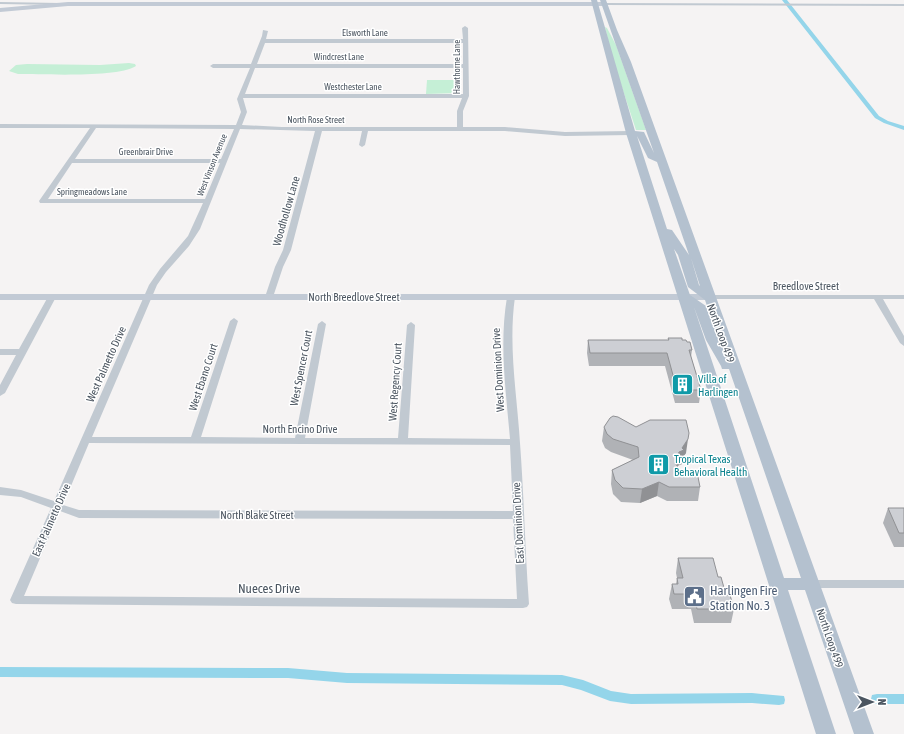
<svg xmlns="http://www.w3.org/2000/svg" width="904" height="734" font-family="'Asap Condensed',sans-serif">
<style>
.green{fill:#c5efd6}
.lines{fill:none;stroke-linecap:round;stroke-linejoin:round}
.canal{fill:#94d5ea;fill-rule:evenodd}
.street{fill:#c1c9d1;fill-rule:evenodd}
.secondary{fill:#c2cad5;fill-rule:evenodd}
.primary{fill:#b4c1cf;fill-rule:evenodd}
.wall{fill:#b0b2b6}
.shaded-wall{fill:#909194}
.building{fill:#cdcfd4;stroke:#909194}
.labels{text-anchor:middle;stroke-width:3;stroke-linejoin:round;paint-order:stroke}
.far-street-label{font-size:9px;fill:#4b5560;stroke:#fff}
.street-label{font-size:11px;fill:#4b5560;stroke:#fff}
.culture-label{font-size:11px;fill:#0d838f;stroke:#fff;text-anchor:start}
.near-street-label{font-size:13px;fill:#4b5560;stroke:#fff}
.near-service-label{font-size:13px;fill:#4e5e75;stroke:#fff;text-anchor:start}
</style>
<rect width="100%" height="100%" fill="#f5f3f3"/>
<g class="green">
<path d="M605 27 607 28 616 45 646 130H636L612 57Z"/>
<path d="M129 63 135 64 136 66C117 78 43 74 18 74L9 71 16 65 27 64 100 65Z"/>
<path d="M427 80H459V93L426 94Z"/>
</g>
<g class="lines">
<g class="canal">
<path d="M782 0H787L879 116 888 121 904 126V130L884 123 875 118Z"/>
<path d="M0 667 288 668 347 673 562 675 583 680 611 691 631 694 752 693 784 696 785 700 784 704 779 705 752 703 631 704 610 701 581 690 562 685 347 683 288 678 0 677Z"/>
<path d="M877 694H904V704H877L872 703 871 699 872 695Z"/>
</g>
<g class="street">
<path d="M0 2 60 3 62 4 60 5 0 4Z"/>
<path d="M602 3 904 4V6L604 5H602Z"/>
<path d="M465 26 468 28 469 96 463 111V127H505L565 132 631 131 634 133 631 135 565 136 505 131H368L365 145 362 147 359 145 362 131H322L291 250 283 267 273 297 269 299 265 297 275 267 283 250 315 131 240 129 200 229 189 246 166 272 157 285 92 437H191L230 321 234 318 238 321 201 437 295 438 318 324 322 321 326 324 305 438H398L407 325 411 322 415 325 408 438 510 439C506 391 499 345 507 297L508 295H514L515 297C508 346 517 394 520 443 524 496 525 550 529 604L527 607 523 608 16 604 12 603 10 600 51 508 21 497 0 495V487L21 490 54 501 149 285 160 269 188 236 203 203H40L39 201 90 128H0V124L236 125 241 112 237 99 250 68H213L210 66 213 64H251L262 36 263 30 268 31 266 39H463L462 28ZM265 43H463V64H257ZM255 68H463V94H245ZM243 98H462L457 111V127H282L242 125 247 112ZM96 128 234 129 221 159H75ZM72 163H220L205 199H48ZM89 443 510 445 513 511 79 510 63 505ZM60 511 79 518 513 519 517 599 24 596Z"/>
<path d="M49 295H55L56 297 5 393 0 396V385L16 355H0V349H19Z"/>
<path d="M706 295H904V299H883L904 336V346L900 343 874 299H706L705 297Z"/>
<path d="M811 580H904V588H811L807 587 805 584 807 581Z"/>
</g>
<g class="secondary">
<path d="M68 2H604L607 4 604 6H68L0 12V8Z"/>
<path d="M0 294H709L714 297 709 300H0Z"/>
</g>
<path class="primary" d="M591 0H597L635 131 644 132 654 153 600 0H606L617 30 631 62 874 734H854L805 590H788L836 734H816L626 133ZM637 136 648 158 657 162 689 255 672 230 667 229ZM674 249 678 255 688 287 705 300 719 342 706 306 690 295ZM691 258 700 286 699 285ZM694 307 706 340 721 366 722 369H729L801 578H784Z"/>
</g>
<g class="wall">
<path d="M668 338 682 340 687 342 692 350 691 357 701 390 699 403H675L665 366H589L587 353 588 340H668Z"/>
<path d="M604 427 686 453 683 457 682 464 677 466 680 470 700 487 698 501H667L657 496 640 503 621 502 613 494 611 484 612 470 633 460 611 452 605 448 602 441Z"/>
<path d="M888 508H904V547H894L883 523Z"/>
<path d="M678 558 718 577 726 595 734 609 731 623H694L691 609H672L669 599 672 584H676L677 578 676 573Z"/>
</g>
<g class="shaded-wall">
<path d="M688 439 686 453 683 457 682 464 677 466 675 463 679 452Z"/>
<path d="M659 482 657 496 640 503 642 489Z"/>
</g>
<g class="building">
<path d="M668 338H682V340H686L687 342H690L692 350H689L701 390H677L667 353H590L588 340H669Z"/>
<path d="M613 416 618 417 636 427 650 420H686L689 433 688 439 682 448 684 450 679 452 675 463 680 470 698 477 700 487H669L659 482 642 489 623 488 615 480 612 470 639 457 638 447 613 439 607 434 604 427 610 418Z"/>
<path d="M888 508H904V533H899Z"/>
<path d="M678 558H713L718 577H721L726 595H730L734 609H697L694 594H674L672 584H678L677 578H683Z"/>
</g>
<defs>
<symbol id="building-square" viewBox="-11 -11 22 22"><rect x="-9" y="-9" width="18" height="18" rx="4" fill="#0f9aa8" stroke="#fff"/><path d="M-4-6H4V6H1V3H-1V6H-4ZM-2.5-4.3h1.7v1.8h-1.7ZM.8-4.3h1.7v1.8H.8ZM-2.5-1h1.7V.8h-1.7ZM.8-1h1.7V.8H.8Z" fill="#fff"/></symbol>
<symbol id="civic-square" viewBox="-11 -11 22 22"><rect x="-9" y="-9" width="18" height="18" rx="4" fill="#5c6f8a" stroke="#fff"/><path d="M-.6-6.5H3V-4.5H.6V-3L4-1V1h2V6H-6V1h2V-1L-.6-3ZM-1.2 2.5V6h2.4V2.5Z" fill="#fff"/></symbol>
</defs>
<g fill-rule="evenodd">
<use href="#building-square" x="670" y="372" width="25" height="25"/>
<use href="#building-square" x="646" y="452" width="25" height="25"/>
<use href="#civic-square" x="682" y="584" width="25" height="25"/>
</g>
<g class="labels">
<g class="far-street-label">
<text x="365" y="36">Elsworth Lane</text>
<text x="339" y="60">Windcrest Lane</text>
<text transform="translate(457 67) rotate(-90)" y="3">Hawthorne Lane</text>
<text x="353" y="90">Westchester Lane</text>
<text x="316" y="123">North Rose Street</text>
<text x="146" y="155">Greenbrair Drive</text>
<text transform="translate(212 165) rotate(-68)" y="3">West Vinson Avenue</text>
<text x="92" y="195">Springmeadows Lane</text>
</g>
<g class="street-label">
<text transform="translate(286 211) rotate(-74)" y="4">Woodhollow Lane</text>
<text x="806" y="290">Breedlove Street</text>
<text x="354" y="301">North Breedlove Street</text>
<text transform="translate(721 333) rotate(70)" y="4">North Loop 499</text>
<text transform="translate(106 364) rotate(-66)" y="4">West Palmetto Drive</text>
<text transform="translate(301 368) rotate(-79)" y="4">West Spencer Court</text>
<text transform="translate(498 370) rotate(-93)" y="4">West Dominion Drive</text>
<text transform="translate(203 377) rotate(-72)" y="4">West Ebano Court</text>
<text transform="translate(395 382) rotate(-86)" y="4">West Regency Court</text>
<text x="300" y="433">North Encino Drive</text>
<text x="257" y="519">North Blake Street</text>
<text transform="translate(51 520) rotate(-66)" y="4">East Palmetto Drive</text>
<text transform="translate(518 523) rotate(-93)" y="4">East Dominion Drive</text>
<text transform="translate(830 638) rotate(71)" y="4">North Loop 499</text>
</g>
<g class="culture-label">
<text x="698" y="383">Villa of<tspan x="698" dy="13">Harlingen</tspan></text>
<text x="674" y="463">Tropical Texas<tspan x="674" dy="13">Behavioral Health</tspan></text>
</g>
<g class="near-street-label">
<text x="269" y="593">Nueces Drive</text>
</g>
<g class="near-service-label">
<text x="710" y="595">Harlingen Fire<tspan x="710" dy="15">Station No. 3</tspan></text>
</g>
</g>
<g transform="translate(872 702) rotate(90)" stroke="#ffffff" stroke-width="3" paint-order="stroke">
<path d="M0-3L7 15L0 10L-7 15Z" fill="#4b5560"/>
<text y="-6" font-size="11" font-weight="bold" text-anchor="middle" fill="#4b5560">N</text>
</g>
</svg>
